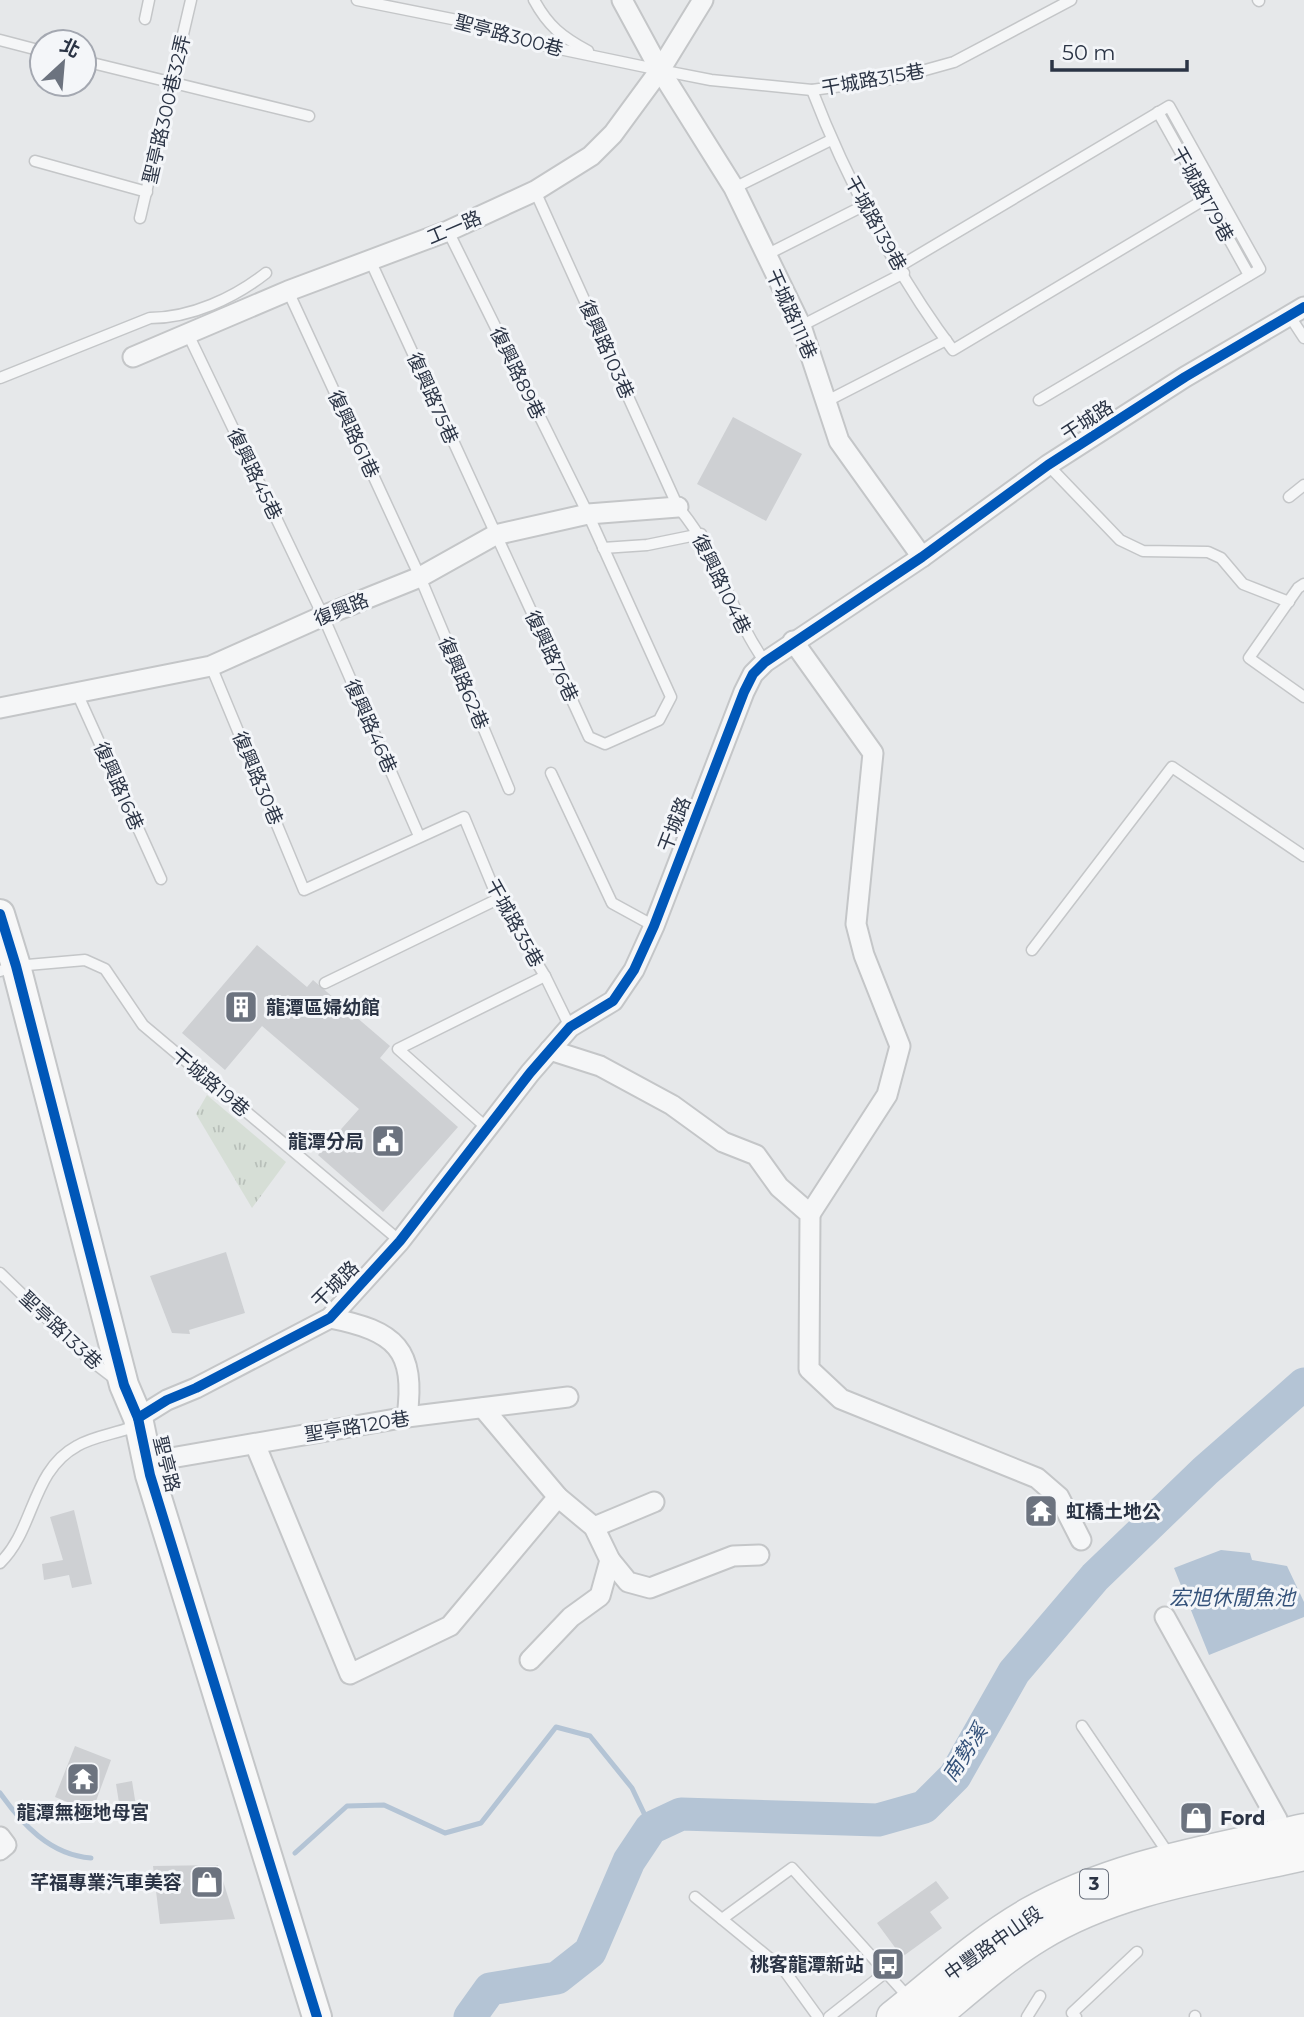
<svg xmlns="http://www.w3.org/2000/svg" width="1304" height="2017" font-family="Montserrat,'Noto Sans TC',sans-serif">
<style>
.grass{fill:url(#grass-tufts)}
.water{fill:#b4c4d5}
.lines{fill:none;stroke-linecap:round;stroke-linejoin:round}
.stream{stroke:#b4c4d5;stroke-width:5}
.river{stroke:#b4c4d5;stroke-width:33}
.building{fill:#ced0d3}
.lane-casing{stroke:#c4c6c8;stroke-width:13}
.street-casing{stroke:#c4c6c8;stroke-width:23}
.secondary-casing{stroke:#c4c6c8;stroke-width:32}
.primary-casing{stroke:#c2c5c8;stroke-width:35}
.lane{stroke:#f5f6f7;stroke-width:10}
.street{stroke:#f5f6f7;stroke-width:19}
.secondary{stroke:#f8f8f8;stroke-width:28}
.primary{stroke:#f8f8f8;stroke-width:32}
.cycleway-casing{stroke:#f4f6f9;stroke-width:15}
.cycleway{stroke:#0057b8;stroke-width:10}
.labels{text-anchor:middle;stroke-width:6;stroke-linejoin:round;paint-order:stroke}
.shield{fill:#f4f6f9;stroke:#676e7b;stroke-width:2}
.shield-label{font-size:18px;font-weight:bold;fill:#2b3445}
.street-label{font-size:19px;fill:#2b3445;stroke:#f4f6f9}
.poi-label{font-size:19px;font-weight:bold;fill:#2b3445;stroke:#f4f6f9;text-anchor:start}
.water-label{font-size:21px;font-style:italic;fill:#34527a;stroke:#f4f6f9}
</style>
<defs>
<pattern id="grass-tufts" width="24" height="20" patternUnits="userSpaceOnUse" patternTransform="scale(1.75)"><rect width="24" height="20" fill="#d6ded6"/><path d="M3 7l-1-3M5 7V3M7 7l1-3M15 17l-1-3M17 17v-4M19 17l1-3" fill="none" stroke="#b8bfb9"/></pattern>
</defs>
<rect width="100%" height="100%" fill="#e6e8ea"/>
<path class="grass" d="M207 1095 286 1162 252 1208 196 1114Z"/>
<path class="water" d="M1221 1550 1250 1553 1252 1560 1287 1566 1304 1602V1617L1209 1655 1174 1568Z"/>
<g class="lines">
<g class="stream">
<path d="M0 1793C22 1824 50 1855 91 1858"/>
<path d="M295 1853 347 1806 384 1805 445 1833 481 1823 556 1727 590 1736 632 1788 651 1828"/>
</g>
<path class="river" d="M470 2017 490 1989 557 1978 590 1952 629 1861 651 1828 681 1814 878 1820 924 1807 955 1776 1014 1672 1095 1577 1205 1471 1304 1384"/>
</g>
<g class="building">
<path d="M733 417 802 454 766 521 697 484Z"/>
<path d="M257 945 307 987 313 980 390 1046 380 1058 458 1127 383 1212 318 1155 359 1109 262 1026 225 1070 182 1033Z"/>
<path d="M226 1252 245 1313 189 1330 190 1334 172 1333 150 1276Z"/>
<path d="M1036 1498 1050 1507 1046 1525 1030 1521Z"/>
<path d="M74 1510 92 1584 72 1588 69 1575 44 1580 42 1564 63 1560 50 1517Z"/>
<path d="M75 1746 111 1760 92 1812 55 1797Z"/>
<path d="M132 1781 136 1806 120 1809 116 1784Z"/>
<path d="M218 1865 235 1919 160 1924 153 1866Z"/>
<path d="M936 1881 949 1898 930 1912 942 1928 902 1957 877 1923Z"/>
</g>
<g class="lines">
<defs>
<g id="lane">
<path d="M357 0 492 27 550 47 660 70 711 80 812 90 893 79 954 62 1071 0"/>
<path d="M534 0C548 26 562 37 588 51"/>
<path d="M1258 0 1259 1"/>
<path d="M145 19 149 0"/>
<path d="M0 40 42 51"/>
<path d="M84 61 309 116"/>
<path d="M812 90C845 176 897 276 953 350L1217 192"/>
<path d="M1158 112 1249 275"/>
<path d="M35 161 147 192"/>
<path d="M734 188 831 140"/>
<path d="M535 191 678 507C721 558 729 611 765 662"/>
<path d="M140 218 191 0"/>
<path d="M766 255 865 205"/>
<path d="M370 260 589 737 605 744 659 720 671 697 588 514 448 231"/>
<path d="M900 266 1169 106 1260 269 1039 400"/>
<path d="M288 291 420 577 509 789"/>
<path d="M1289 315 1304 338"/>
<path d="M801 326 904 273"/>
<path d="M187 332 323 616 419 836"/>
<path d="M0 378 150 318C191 318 234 298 266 273"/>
<path d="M827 401 946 340"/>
<path d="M1048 465 1120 540 1143 551 1208 552 1221 558 1243 584 1289 602"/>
<path d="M1289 497 1304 485"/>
<path d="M603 548 647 545 701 534"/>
<path d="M1304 584 1298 588 1249 658 1304 697"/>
<path d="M211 666 304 890 464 817 498 899 545 976 570 1027"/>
<path d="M77 693 161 879"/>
<path d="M551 773 612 903 654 926"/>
<path d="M1032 950 1172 767 1304 856"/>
<path d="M0 971 16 966 85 960 105 969 143 1025 400 1241"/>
<path d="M325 983 498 899"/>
<path d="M487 1128 398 1049 545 976"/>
<path d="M0 1273 89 1359 115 1379"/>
<path d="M0 1563C35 1529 31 1471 77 1446 92 1437 113 1434 130 1428L134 1423"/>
<path d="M1082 1726 1170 1856"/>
<path d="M695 1897 784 1970 818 2017"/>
<path d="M722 1919 792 1868 909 1998"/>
<path d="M829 2017 886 1972"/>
<path d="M1027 2017 1040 1996"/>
<path d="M1076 2017 1072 2013 1137 1952"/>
<path d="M1195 2017V2016"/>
</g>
<g id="street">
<path d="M622 0 660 70 734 188 801 326 839 441 922 557"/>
<path d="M133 357 288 291 448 231 535 191 591 156 613 134 660 70 703 0"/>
<path d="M793 641 873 753 856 924 864 955 900 1046 887 1095 810 1214"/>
<path d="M0 708 211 666 323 616 420 577 495 535 588 514 678 507"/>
<path d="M550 1050 600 1066 672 1105 723 1142 756 1155 779 1187 810 1214 809 1369 841 1399 1037 1478 1059 1497 1081 1540"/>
<path d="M330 1318C396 1331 416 1349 407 1417"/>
<path d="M483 1408 558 1497 594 1527 610 1560 628 1582 650 1588 733 1556 759 1555"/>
<path d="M138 1418 167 1400 196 1388 330 1318 400 1241 530 1073 570 1027 613 1001 634 970 654 926 744 692 753 674 765 662 922 557 1048 465 1185 377 1304 307"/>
<path d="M255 1444 350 1674 450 1626 558 1497"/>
<path d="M148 1462 407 1417 568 1397"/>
<path d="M594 1527 654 1502"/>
<path d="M1165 1617 1277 1819 1282 1835"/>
<path d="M530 1660 571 1617 600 1596 610 1560"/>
<path d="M0 1837 6 1845 0 1850"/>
</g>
<path id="secondary" d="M0 914 16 966 124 1385 138 1418 150 1475 317 2017"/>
<g id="primary">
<path d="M893 2017C937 1982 980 1942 1029 1914 1113 1866 1211 1851 1304 1830"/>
<path d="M933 2017C967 1989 1001 1958 1039 1935 1117 1887 1216 1874 1304 1854"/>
</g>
</defs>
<use href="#lane" class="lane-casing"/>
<use href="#street" class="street-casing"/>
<use href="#secondary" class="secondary-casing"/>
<use href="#primary" class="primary-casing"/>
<use href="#lane" class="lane"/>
<use href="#street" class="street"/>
<use href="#secondary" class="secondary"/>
<use href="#primary" class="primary"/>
<defs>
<g id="cycleway">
<path d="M0 914 16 966 124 1385 138 1418 150 1475 317 2017"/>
<path d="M138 1418 167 1400 196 1388 330 1318 400 1241 530 1073 570 1027 613 1001 634 970 654 926 744 692 753 674 765 662 922 557 1048 465 1185 377 1304 307"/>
</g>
</defs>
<use href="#cycleway" class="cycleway-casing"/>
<use href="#cycleway" class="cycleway"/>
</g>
<defs>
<symbol id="building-square" viewBox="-11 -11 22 22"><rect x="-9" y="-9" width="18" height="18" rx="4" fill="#6c737f" stroke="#f4f6f9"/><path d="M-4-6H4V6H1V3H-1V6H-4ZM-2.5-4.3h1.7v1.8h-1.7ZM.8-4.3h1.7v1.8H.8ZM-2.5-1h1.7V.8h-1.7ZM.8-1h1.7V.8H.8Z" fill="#fff"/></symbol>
<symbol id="civic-square" viewBox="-11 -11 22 22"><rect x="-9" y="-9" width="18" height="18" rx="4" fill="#6c737f" stroke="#f4f6f9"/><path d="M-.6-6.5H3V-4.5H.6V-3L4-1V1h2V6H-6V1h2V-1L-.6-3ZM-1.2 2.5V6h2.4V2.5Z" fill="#fff"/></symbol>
<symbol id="temple-square" viewBox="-11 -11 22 22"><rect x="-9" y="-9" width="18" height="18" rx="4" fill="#6c737f" stroke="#f4f6f9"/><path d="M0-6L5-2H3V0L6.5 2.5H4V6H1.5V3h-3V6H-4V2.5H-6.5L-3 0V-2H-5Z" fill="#fff"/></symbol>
<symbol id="shop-square" viewBox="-11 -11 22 22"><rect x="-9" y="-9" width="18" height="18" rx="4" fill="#6c737f" stroke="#f4f6f9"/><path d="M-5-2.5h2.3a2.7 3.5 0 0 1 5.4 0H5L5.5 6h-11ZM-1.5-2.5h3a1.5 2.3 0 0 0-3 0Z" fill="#fff"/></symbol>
<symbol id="bus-square" viewBox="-11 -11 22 22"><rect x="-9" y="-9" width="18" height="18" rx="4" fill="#6c737f" stroke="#f4f6f9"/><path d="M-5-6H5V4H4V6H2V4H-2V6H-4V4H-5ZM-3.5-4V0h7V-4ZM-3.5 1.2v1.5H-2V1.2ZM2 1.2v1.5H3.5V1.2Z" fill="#fff"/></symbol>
</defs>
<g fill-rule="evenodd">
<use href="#building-square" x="222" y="988" width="38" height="38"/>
<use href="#civic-square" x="369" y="1122" width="38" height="38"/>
<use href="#temple-square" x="1022" y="1492" width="38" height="38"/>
<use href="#temple-square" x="64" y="1760" width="38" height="38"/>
<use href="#shop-square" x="1177" y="1799" width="38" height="38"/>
<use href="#shop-square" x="188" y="1863" width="38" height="38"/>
<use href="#bus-square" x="869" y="1945" width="38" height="38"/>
</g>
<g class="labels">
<rect class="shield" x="1080" y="1869.5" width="28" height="29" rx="5"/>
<g class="shield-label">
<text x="1094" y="1890">3</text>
</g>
<g class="street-label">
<text transform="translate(509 35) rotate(15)" y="7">聖亭路300巷</text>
<text transform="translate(873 79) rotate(-10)" y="7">干城路315巷</text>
<text transform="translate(166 109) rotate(-77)" y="7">聖亭路300巷32弄</text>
<text transform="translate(1203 194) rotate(61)" y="7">干城路179巷</text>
<text transform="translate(876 223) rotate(61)" y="7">干城路139巷</text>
<text transform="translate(454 227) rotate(-23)" y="7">工一路</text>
<text transform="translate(792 314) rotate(66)" y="7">干城路111巷</text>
<text transform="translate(607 349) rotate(66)" y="7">復興路103巷</text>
<text transform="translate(518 373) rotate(64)" y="7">復興路89巷</text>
<text transform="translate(433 398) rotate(66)" y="7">復興路75巷</text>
<text transform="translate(1087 420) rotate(-33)" y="7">干城路</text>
<text transform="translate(354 434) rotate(65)" y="7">復興路61巷</text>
<text transform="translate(255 474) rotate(64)" y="7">復興路45巷</text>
<text transform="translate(722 584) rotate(64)" y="7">復興路104巷</text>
<text transform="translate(341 609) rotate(-22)" y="7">復興路</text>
<text transform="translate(552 656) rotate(65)" y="7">復興路76巷</text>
<text transform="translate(464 683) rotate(67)" y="7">復興路62巷</text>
<text transform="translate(371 726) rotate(66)" y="7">復興路46巷</text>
<text transform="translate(258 778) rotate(67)" y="7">復興路30巷</text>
<text transform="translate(119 786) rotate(66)" y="7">復興路16巷</text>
<text transform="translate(674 824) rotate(-69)" y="7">干城路</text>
<text transform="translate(515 923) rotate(61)" y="7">干城路35巷</text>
<text transform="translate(211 1082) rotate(40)" y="7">干城路19巷</text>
<text transform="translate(335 1284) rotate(-45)" y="7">干城路</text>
<text transform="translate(61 1330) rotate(43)" y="7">聖亭路133巷</text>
<text transform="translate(357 1426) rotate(-9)" y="7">聖亭路120巷</text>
<text transform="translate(167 1464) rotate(76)" y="7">聖亭路</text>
<text transform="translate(993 1943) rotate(-35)" y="7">中豐路中山段</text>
</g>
<g class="poi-label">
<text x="266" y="1014">龍潭區婦幼館</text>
<text x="364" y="1148" text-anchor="end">龍潭分局</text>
<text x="1066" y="1518">虹橋土地公</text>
<text x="83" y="1819" text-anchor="middle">龍潭無極地母宮</text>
<text x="1220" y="1825">Ford</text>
<text x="182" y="1889" text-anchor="end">芊福專業汽車美容</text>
<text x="864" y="1971" text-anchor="end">桃客龍潭新站</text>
</g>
<g class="water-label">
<text x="1232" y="1605">宏旭休閒魚池</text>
<text transform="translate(965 1753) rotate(-57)" y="7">南勢溪</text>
</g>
</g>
<g transform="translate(63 63) rotate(26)"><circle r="33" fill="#f4f6f9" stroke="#a4a8b1" stroke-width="2"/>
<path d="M0-5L12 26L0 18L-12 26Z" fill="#6c737f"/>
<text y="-10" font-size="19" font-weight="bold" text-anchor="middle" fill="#2b3445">北</text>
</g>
<path d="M1052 60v10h135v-10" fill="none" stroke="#2b3445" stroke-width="3.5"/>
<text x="1062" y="60" font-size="21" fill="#2b3445" stroke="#f4f6f9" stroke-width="5" paint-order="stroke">50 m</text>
</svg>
